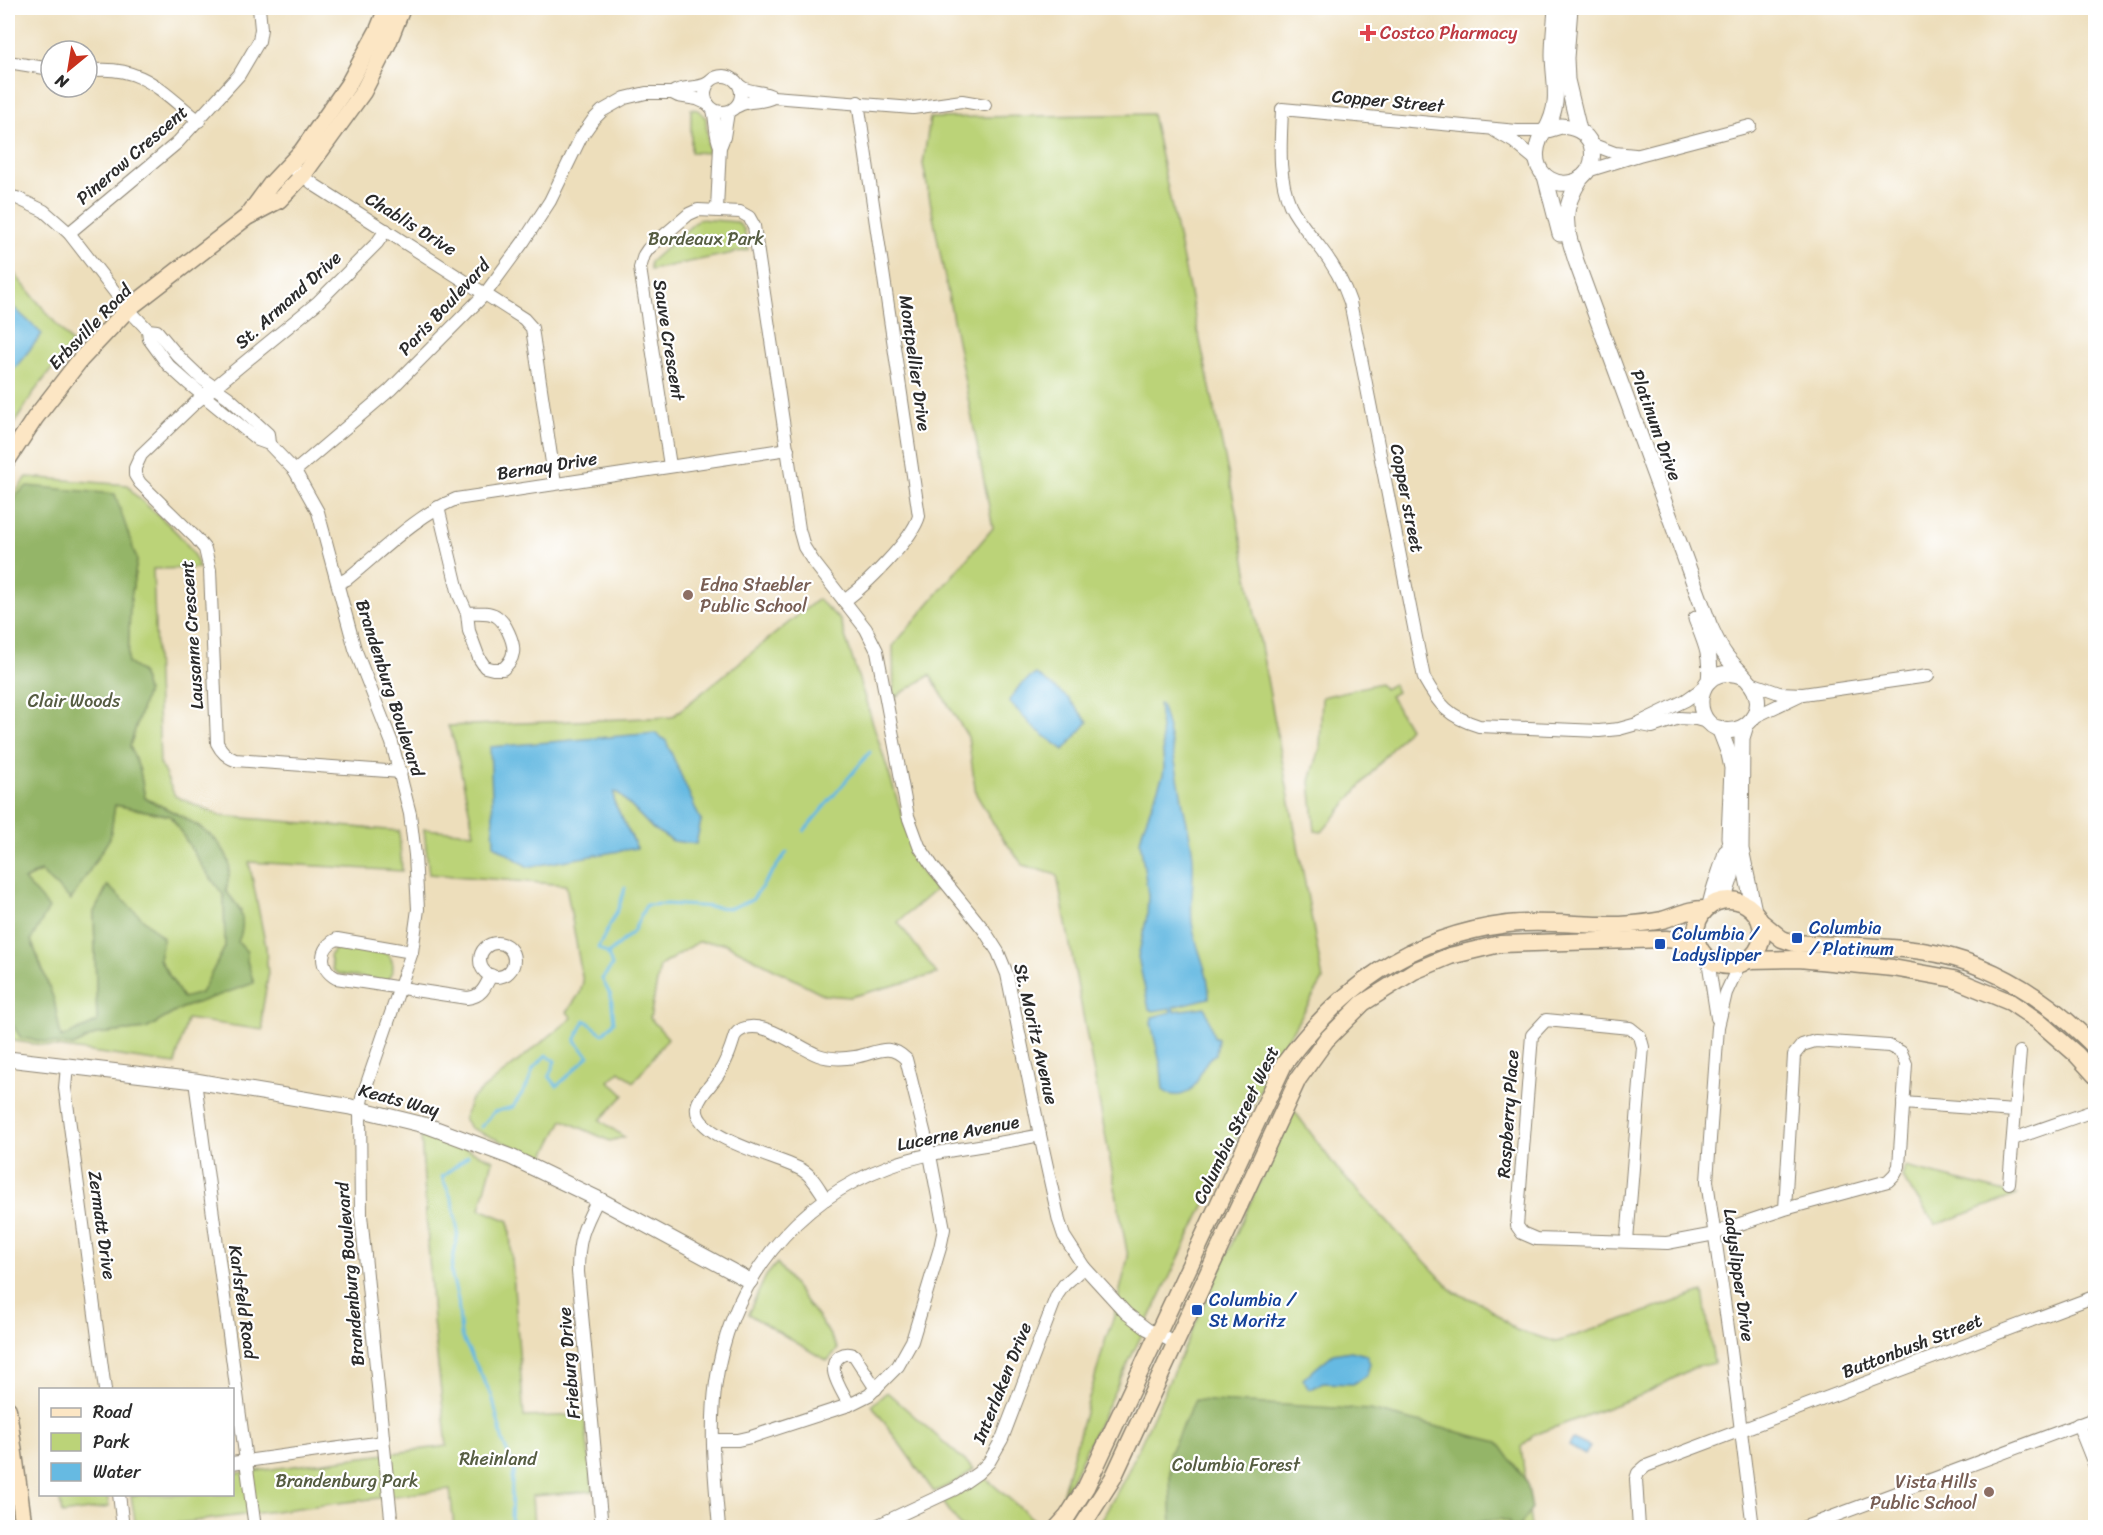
<svg xmlns="http://www.w3.org/2000/svg" width="2103" height="1535" font-family="Sriracha,sans-serif">
<style>
.green{fill:#bbd378;stroke:#737f52;stroke-width:1.5;fill-rule:evenodd}
.forest{fill:#94b568;stroke:#60704a;stroke-width:1.5;fill-rule:evenodd}
.water{fill:#66bae2;stroke:#487286;stroke-width:1.5}
.lines{fill:none;stroke-linecap:round;stroke-linejoin:round}
.stream{stroke:#66bae2;stroke-width:3}
.minor-casing{stroke:#8c8473;stroke-width:14}
.tertiary-casing{stroke:#8c8473;stroke-width:17}
.secondary-casing{stroke:#8c8473;stroke-width:19}
.minor{stroke:#fff;stroke-width:12}
.tertiary{stroke:#fff;stroke-width:15}
.secondary{stroke:#fce6c4;stroke-width:16}
.health-dot{fill:#e0444e;stroke:#fff;stroke-width:2}
.education-dot{fill:#8d6e63;stroke:#fff;stroke-width:2}
.transit-dot{fill:#1a4fb4;stroke:#fff;stroke-width:2}
.labels{text-anchor:middle;stroke-width:4.5;stroke-linejoin:round;paint-order:stroke}
.health-label{font-size:18px;fill:#be3a42;stroke:#fff;text-anchor:start}
.street-label{font-size:18px;fill:#2b2b2b;stroke:#fff}
.park-label{font-size:18px;fill:#565d42;stroke:#fff}
.education-label{font-size:18px;fill:#785e54;stroke:#fff;text-anchor:start}
.transit-label{font-size:18px;fill:#164399;stroke:#fff;text-anchor:start}
</style>
<rect width="100%" height="100%" fill="#fff"/>
<filter id="ink" filterUnits="userSpaceOnUse"><feTurbulence type="fractalNoise" baseFrequency=".0167" numOctaves="2"/><feDisplacementMap in="SourceGraphic" scale="12" xChannelSelector="R" yChannelSelector="G"/><feConvolveMatrix kernelMatrix="1 2 1 2 8 2 1 2 1" color-interpolation-filters="sRGB"/></filter>
<filter id="wash" filterUnits="userSpaceOnUse"><feTurbulence type="fractalNoise" baseFrequency=".008" numOctaves="4" result="noise"/><feDisplacementMap in="SourceGraphic" scale="24" xChannelSelector="R" yChannelSelector="G"/><feGaussianBlur stdDeviation="1.35" result="paint"/><feColorMatrix in="noise" values="0 0 0 0 0 0 0 0 0 0 0 0 0 0 0 0 0 1.4 0 .05"/><feComposite in="paint" operator="in"/></filter>
<g filter="url(#wash)">
<rect width="100%" height="100%" fill="#eddebb"/>
<g class="green">
<path d="M691 109 698 110 706 118 708 153 691 152Z"/>
<path d="M1152 114 1233 496 1323 980 1274 1061 1059 1506 1106 1338 1114 1316 1128 1257 1057 875 1023 865 999 833 976 794 968 737 930 675 894 698 893 646 993 528 923 164 930 118Z"/>
<path d="M699 219 737 222 744 229 748 250 650 270V262Z"/>
<path d="M8 266 72 343 34 392 8 434Z"/>
<path d="M27 477 128 485 133 493C155 514 191 538 199 568L153 569 160 763 175 796 221 816 399 831 402 871 249 862 266 947 268 977 262 1012 263 1030 187 1019 175 1064 8 1040V1009L10 1021 73 1046 97 1034 146 1029 182 1008 253 983 247 961V952L238 942 241 910 226 891C227 883 231 871 229 863 222 831 171 811 145 798L140 771 130 746 147 691 141 672 128 663 130 604 137 560 18 494 8 510V502Z"/>
<path d="M818 599 840 620 920 871 935 890 898 922 937 974 850 997 825 995 724 943 698 942 660 966 650 1018 668 1038 634 1082 620 1071 609 1081 624 1095 600 1120 624 1137 610 1141 563 1120 543 1159 470 1128 464 1118 471 1099 572 1018 567 1012 580 993 583 982 566 885 429 874 424 829 474 833 455 744 448 726 672 717ZM490 747 701 821 673 841 653 829 618 793 614 792V802L637 848Z"/>
<path d="M1380 683 1384 689 1393 684 1397 692 1390 696 1409 728 1322 832 1315 831 1310 781 1320 748 1322 697Z"/>
<path d="M115 805 171 816 202 866 224 895 225 947 201 994 183 998 159 959 163 938 107 886 94 913 97 1022 61 1038 54 1000 31 940 24 880 110 838Z"/>
<path d="M344 945 387 953C395 962 395 973 386 981L339 974 333 970 330 956 333 950Z"/>
<path d="M1293 1109 1338 1170 1454 1292 1485 1305 1516 1330 1557 1342 1703 1292 1714 1363 1693 1368 1642 1395 1534 1435 1521 1447 1531 1527H1183L1170 1458 1172 1527 1097 1528 1126 1476Z"/>
<path d="M421 1135 455 1144 493 1160 480 1209 509 1221 524 1417 584 1415 593 1491 532 1496 534 1528 454 1527 450 1489 148 1527H136L131 1495 232 1494 233 1474 447 1446 433 1320Z"/>
<path d="M1905 1167 2017 1195 1936 1225 1902 1177Z"/>
<path d="M777 1263 825 1327 838 1349 827 1361 748 1314 766 1276Z"/>
<path d="M887 1392 974 1469 956 1482 934 1492 872 1405Z"/>
<path d="M983 1476 1040 1525 1033 1528 961 1527 943 1502 969 1489Z"/>
<path d="M59 1495H107L109 1507 62 1514Z"/>
</g>
<g class="forest">
<path d="M27 486 115 494 137 560 130 604 128 663 141 672 147 691 130 746 140 771 145 798C171 812 222 831 229 863 231 871 227 883 226 891 240 908 248 920 238 942L247 952V961L254 983 182 1008 146 1029 97 1034 73 1046 21 1038 10 1021 8 1009V510L18 494ZM115 805 171 816 202 866 224 896 225 947 201 993 183 998 159 959 163 938 108 886 94 912 97 1022 61 1038 54 1000 31 940 49 908 24 880 40 871 71 900 110 838Z"/>
<path d="M1195 1400 1370 1410 1498 1442 1527 1482 1532 1509 1519 1527H1509V1522L1500 1519 1469 1524 1468 1528 1172 1527 1169 1454Z"/>
</g>
<g class="water">
<path d="M8 302 42 334 16 367 8 370Z"/>
<path d="M1036 674 1069 699 1088 722 1064 750 1033 727 1009 701 1020 685Z"/>
<path d="M1159 704H1161C1171 735 1176 766 1182 799 1185 819 1193 841 1193 862 1194 882 1190 902 1192 922 1195 949 1210 971 1209 998L1173 1007 1174 1011 1205 1007 1214 1037 1218 1039 1216 1054C1212 1056 1208 1059 1206 1063 1197 1075 1198 1091 1180 1095 1172 1096 1168 1094 1163 1090L1161 1067 1151 1023 1152 1017 1171 1012 1170 1008 1153 1011 1149 1009 1138 957 1147 916 1148 895 1140 841 1143 828 1163 775 1164 767Z"/>
<path d="M656 733 666 741 701 821 696 844 673 841 653 829 618 793 614 792V802L637 848 528 867 494 845 490 747Z"/>
<path d="M1351 1351 1366 1355 1370 1363 1367 1375 1353 1384 1323 1383 1309 1390 1303 1379 1333 1354Z"/>
<path d="M1573 1439 1590 1447 1585 1455 1569 1446Z"/>
</g>
<g class="lines">
<g class="stream">
<path d="M804 831 870 752"/>
<path d="M608 954 633 932 646 905 665 904 731 908 752 900 787 852"/>
<path d="M481 1127 494 1112 513 1107 528 1084 533 1069 546 1055 555 1061 549 1076 557 1086 589 1056 575 1041 585 1020 603 1034 614 1022 611 996 602 979 612 966 608 954 598 948 619 907 625 888"/>
<path d="M468 1156 442 1177 452 1200 458 1232 451 1272 458 1300 461 1335 492 1396 503 1442 515 1470 512 1479 511 1528"/>
</g>
</g>
</g>
<g filter="url(#ink)">
<g class="lines">
<defs>
<g id="minor">
<path d="M8 62 51 69"/>
<path d="M87 71C141 63 162 92 199 121"/>
<circle cx="723" cy="94" r="18"/>
<path d="M740 86C750 94 763 90 773 97L913 108 962 101 985 105"/>
<path d="M672 93C683 85 697 90 708 83"/>
<path d="M738 106C749 99 762 104 773 97"/>
<path d="M713 110C716 121 715 135 720 146L717 209"/>
<path d="M1495 131 1514 142 1536 160"/>
<path d="M1544 131H1517L1282 109C1281 142 1277 174 1290 205 1297 220 1309 233 1319 246 1333 264 1343 281 1350 302L1424 678C1439 705 1449 717 1479 726L1599 731 1619 729 1637 724 1686 700 1703 688"/>
<path d="M1591 144 1615 153 1635 155"/>
<path d="M721 145 724 137 728 112"/>
<path d="M289 165 316 186 524 319 532 328 555 483"/>
<path d="M1587 171 1639 155 1750 126"/>
<path d="M8 196 17 198 44 211 69 233 128 309 148 330 149 339 168 365 188 383 258 440 269 444 295 471 318 512 355 649 392 743 410 814 415 855 418 909 412 952 362 1098 360 1108 361 1215 392 1528"/>
<path d="M386 230 377 243 317 303 195 403 141 455 135 468V475L140 483 196 538 205 549 210 570 217 743C221 751 226 757 235 760L401 772"/>
<path d="M69 233 177 143 239 75 259 41 261 29 259 8"/>
<path d="M148 330 157 331 177 355 201 378 228 397 268 434 269 444"/>
<path d="M670 466 640 268 644 255 648 249 689 214 698 210 740 212 749 217 754 226 799 529 804 547 813 561 866 629 877 651 908 816 919 846 933 867 984 930 998 952 1007 974 1040 1135 1059 1221 1064 1236 1084 1267 1126 1313 1147 1329 1175 1343"/>
<path d="M295 471 390 390 485 294 524 241 550 201 581 137 593 120 602 111 625 98 646 93H672L678 96 697 99 708 104"/>
<path d="M438 507 459 595 467 613 469 631 479 658 485 667 493 669H503C508 664 512 660 513 653 515 643 505 621 496 616 488 611 476 613 467 613"/>
<path d="M338 583 347 579C382 551 415 516 456 499L788 449"/>
<path d="M844 601C864 587 913 539 919 516L858 102"/>
<path d="M1751 683 1779 693 1803 694 1928 676"/>
<path d="M1752 718 1800 695"/>
<path d="M1637 724 1652 727 1679 718 1696 719 1710 723"/>
<circle cx="497" cy="960" r="17"/>
<path d="M412 952 337 939C318 948 319 968 336 978L467 998C481 997 485 988 491 975"/>
<path d="M1708 960 1717 1018"/>
<path d="M1739 965 1726 993 1718 1027 1707 1181 1730 1342 1753 1528"/>
<path d="M67 1066 65 1088 105 1390"/>
<path d="M195 1081 255 1528"/>
<path d="M1903 1103 2015 1111 2009 1183"/>
<path d="M2015 1111 2020 1052"/>
<path d="M2013 1139 2090 1112"/>
<path d="M598 1199C583 1228 578 1240 578 1272L602 1528"/>
<path d="M1627 1241 1643 1047 1640 1036 1630 1028 1546 1020 1532 1035 1517 1226 1522 1233 1536 1239 1667 1243 1715 1234 1728 1228 1785 1209 1888 1181 1895 1174 1899 1166 1906 1064 1901 1052 1889 1046 1815 1041 1802 1045 1794 1055 1785 1209"/>
<path d="M849 1405C843 1391 824 1367 840 1356 845 1353 849 1353 854 1355L876 1389"/>
<path d="M2078 1424 2096 1469"/>
<path d="M714 1440H738L751 1437 849 1405 869 1395 898 1366 912 1341 940 1248 944 1229 930 1155 906 1059C888 1041 875 1054 855 1057 843 1059 829 1059 818 1055 796 1047 755 1011 735 1035 731 1048 727 1061 719 1073 713 1084 699 1095 697 1107 692 1138 782 1158 802 1170 813 1176 819 1189 826 1199"/>
<path d="M232 1463 383 1442"/>
<path d="M119 1494 123 1528"/>
<path d="M8 1527 13 1528"/>
<path d="M719 1528C715 1480 709 1430 716 1382 730 1283 794 1201 889 1166 937 1148 990 1147 1040 1135"/>
<path d="M872 1528 955 1489 978 1473 989 1462 1002 1439 1057 1295 1064 1285 1084 1267"/>
<path d="M1639 1528 1636 1479 1638 1473 1646 1466 2096 1296"/>
<path d="M1802 1528 2096 1418"/>
</g>
<g id="tertiary">
<path d="M1570 8 1566 58 1567 80 1579 130"/>
<path d="M1561 126C1574 127 1585 131 1591 144 1593 151 1593 160 1590 167 1573 201 1516 178 1544 131Z"/>
<path d="M1546 130C1561 102 1554 86 1553 56 1553 40 1555 23 1556 8"/>
<path d="M1545 176 1560 234"/>
<path d="M1581 178C1560 211 1565 226 1576 261L1709 624C1714 635 1719 647 1726 656 1739 674 1766 689 1755 714 1751 722 1743 728 1734 730 1686 737 1691 656 1744 677"/>
<path d="M1696 619C1705 642 1712 655 1709 681"/>
<path d="M1746 725 1742 738 1741 849 1754 911"/>
<path d="M1719 728 1729 754 1732 768 1729 837 1733 865 1731 877 1723 900"/>
<path d="M1710 906C1713 887 1722 870 1726 852"/>
<path d="M8 1059 195 1081 351 1107 428 1126 511 1157 598 1199 750 1281"/>
</g>
<g id="secondary">
<path d="M249 214 271 184 302 151 348 85 378 30 387 8"/>
<path d="M8 459 35 418 80 360 128 309 247 217 279 200 303 175 363 92 388 43 402 8"/>
<circle cx="1729" cy="933" r="33"/>
<path d="M1760 921 1782 939 1794 943C1836 946 1879 945 1922 951 1990 961 2049 1000 2096 1048"/>
<path d="M1749 960 1799 959 1893 968 1954 979 2010 1002 2038 1021 2076 1054 2096 1076"/>
<path d="M8 1409 24 1528"/>
<path d="M1057 1528 1067 1517 1086 1487 1284 1064C1341 987 1410 936 1508 924 1545 920 1584 926 1621 925 1635 924 1649 923 1662 920 1677 916 1690 908 1706 909"/>
<path d="M1081 1528 1113 1478 1298 1079 1326 1040 1363 1003 1414 971 1450 956 1500 944 1666 939 1677 940 1701 952"/>
</g>
</defs>
<use href="#minor" class="minor-casing"/>
<use href="#tertiary" class="tertiary-casing"/>
<use href="#secondary" class="secondary-casing"/>
<use href="#minor" class="minor"/>
<use href="#tertiary" class="tertiary"/>
<use href="#secondary" class="secondary"/>
</g>
</g>
<path class="health-dot" d="M1365 24h6v6h6v6h-6v6h-6v-6h-6v-6h6z"/>
<g class="education-dot">
<circle cx="688" cy="595" r="6"/>
<circle cx="1989" cy="1492" r="6"/>
</g>
<g class="transit-dot">
<rect x="1791" y="932" width="12" height="12" rx="3"/>
<rect x="1654" y="938" width="12" height="12" rx="3"/>
<rect x="1191" y="1304" width="12" height="12" rx="3"/>
</g>
<g class="labels">
<g class="health-label">
<text x="1380" y="39">Costco Pharmacy</text>
</g>
<g class="street-label">
<text transform="translate(1388 101) rotate(5)" y="6">Copper Street</text>
<text transform="translate(132 155) rotate(-41)" y="6">Pinerow Crescent</text>
<text transform="translate(411 224) rotate(32)" y="6">Chablis Drive</text>
<text transform="translate(288 300) rotate(-42)" y="6">St. Armand Drive</text>
<text transform="translate(444 307) rotate(-47)" y="6">Paris Boulevard</text>
<text transform="translate(90 327) rotate(-46)" y="6">Erbsville Road</text>
<text transform="translate(669 340) rotate(81)" y="6">Sauve Crescent</text>
<text transform="translate(915 363) rotate(82)" y="6">Montpellier Drive</text>
<text transform="translate(1656 425) rotate(70)" y="6">Platinum Drive</text>
<text transform="translate(547 466) rotate(-9)" y="6">Bernay Drive</text>
<text transform="translate(1407 498) rotate(79)" y="6">Copper street</text>
<text transform="translate(192 635) rotate(-94)" y="6">Lausanne Crescent</text>
<text transform="translate(390 688) rotate(72)" y="6">Brandenburg Boulevard</text>
<text transform="translate(1036 1034) rotate(77)" y="6">St. Moritz Avenue</text>
<text transform="translate(399 1100) rotate(15)" y="6">Keats Way</text>
<text transform="translate(1508 1114) rotate(-86)" y="6">Raspberry Place</text>
<text transform="translate(1236 1125) rotate(-64)" y="6">Columbia Street West</text>
<text transform="translate(958 1133) rotate(-11)" y="6">Lucerne Avenue</text>
<text transform="translate(102 1225) rotate(82)" y="6">Zermatt Drive</text>
<text transform="translate(350 1274) rotate(-95)" y="6">Brandenburg Boulevard</text>
<text transform="translate(1739 1275) rotate(82)" y="6">Ladyslipper Drive</text>
<text transform="translate(243 1302) rotate(82)" y="6">Karlsfeld Road</text>
<text transform="translate(1912 1346) rotate(-21)" y="6">Buttonbush Street</text>
<text transform="translate(569 1363) rotate(-95)" y="6">Frieburg Drive</text>
<text transform="translate(1002 1383) rotate(-68)" y="6">Interlaken Drive</text>
</g>
<g class="park-label">
<text x="706" y="245">Bordeaux Park</text>
<text x="74" y="707">Clair Woods</text>
<text x="498" y="1465">Rheinland</text>
<text x="1236" y="1471">Columbia Forest</text>
<text x="347" y="1487">Brandenburg Park</text>
</g>
<g class="education-label">
<text x="700" y="591">Edna Staebler<tspan x="700" dy="21">Public School</tspan></text>
<text x="1977" y="1488" text-anchor="end">Vista Hills<tspan x="1977" dy="21">Public School</tspan></text>
</g>
<g class="transit-label">
<text x="1809" y="934">Columbia<tspan x="1809" dy="21">/ Platinum</tspan></text>
<text x="1672" y="940">Columbia /<tspan x="1672" dy="21">Ladyslipper</tspan></text>
<text x="1209" y="1306">Columbia /<tspan x="1209" dy="21">St Moritz</tspan></text>
</g>
</g>
<rect width="2103" height="1535" fill="none" stroke="#fff" stroke-width="30"/>
<rect x="39" y="1388" width="195" height="108" fill="#ffffff" stroke="#aaaaaa" stroke-width="1.5"/>
<rect x="51" y="1408" width="30" height="9" fill="#fce6c4" stroke="#aaaaaa" stroke-width="1.5"/>
<text x="93" y="1418" font-size="18" fill="#2b2b2b">Road</text>
<rect x="51" y="1433" width="30" height="18" fill="#bbd378" stroke="#aaaaaa" stroke-width="1.5"/>
<text x="93" y="1448" font-size="18" fill="#2b2b2b">Park</text>
<rect x="51" y="1463" width="30" height="18" fill="#66bae2" stroke="#aaaaaa" stroke-width="1.5"/>
<text x="93" y="1478" font-size="18" fill="#2b2b2b">Water</text>
<g transform="translate(69 69) rotate(210)"><circle r="28" fill="#ffffff" stroke="#aaaaaa" stroke-width="1.5"/>
<path d="M0-4.5L10 22L0 15L-10 22Z" fill="#c8321e"/>
<text y="-9" font-size="16" font-weight="bold" text-anchor="middle" fill="#2b2b2b">N</text>
</g>
</svg>
